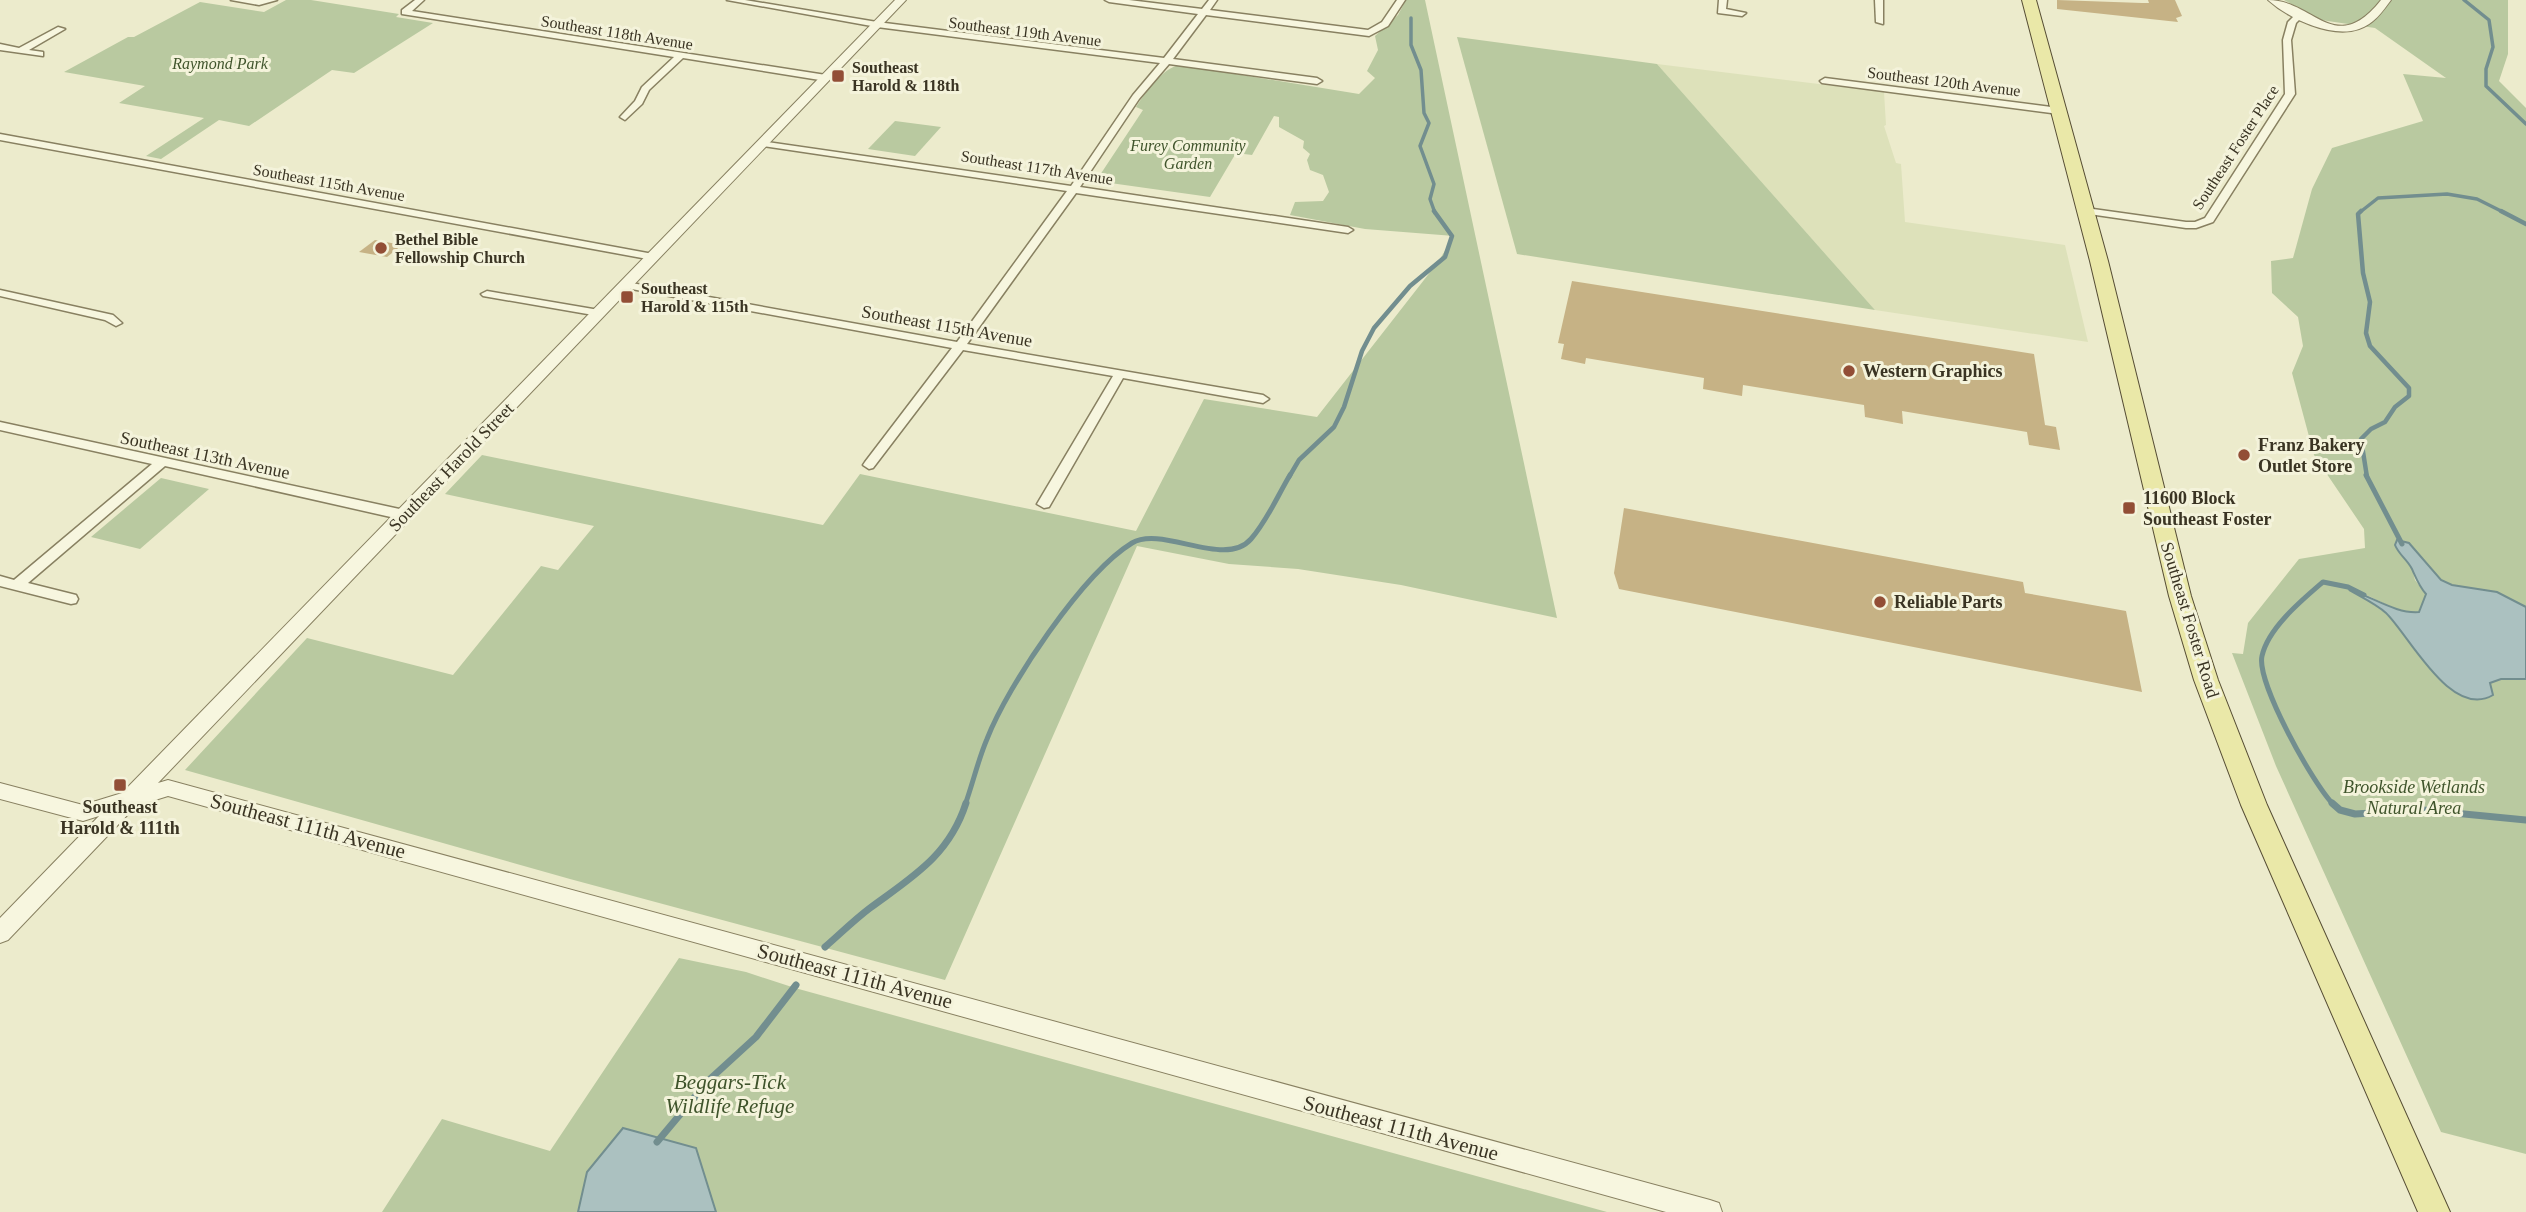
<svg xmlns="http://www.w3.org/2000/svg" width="2526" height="1212" font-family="'Times New Roman',serif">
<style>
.farmland{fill:#dde1ba}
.green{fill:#b9c9a0}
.water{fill:#abc1c0;stroke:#728e8f;stroke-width:2}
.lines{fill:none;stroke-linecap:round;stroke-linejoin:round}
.stream-far3{stroke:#728e8f;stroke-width:3.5}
.stream-far2{stroke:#728e8f;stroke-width:4.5}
.stream-far1{stroke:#728e8f;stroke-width:5}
.stream{stroke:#728e8f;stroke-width:7}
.building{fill:#c6b285}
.minor-casing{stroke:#888061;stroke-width:3}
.tertiary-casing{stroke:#888061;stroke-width:2}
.primary-casing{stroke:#564d34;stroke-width:2}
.minor{fill:#f7f6df;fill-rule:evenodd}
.tertiary{fill:#f7f6df;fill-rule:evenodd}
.primary{fill:#eae8a8;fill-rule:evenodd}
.poi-dot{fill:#924e36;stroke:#f4f3db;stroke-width:2.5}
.labels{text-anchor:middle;stroke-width:6;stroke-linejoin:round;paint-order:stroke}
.far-street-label{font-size:16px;fill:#3a3423;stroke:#f4f3db}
.far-park-label{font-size:16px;font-style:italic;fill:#3f542b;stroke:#f4f3db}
.far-poi-label{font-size:16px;font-weight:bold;fill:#3a3423;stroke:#f4f3db;text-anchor:start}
.street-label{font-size:18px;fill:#3a3423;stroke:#f4f3db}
.poi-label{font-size:18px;font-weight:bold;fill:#3a3423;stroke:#f4f3db;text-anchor:start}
.park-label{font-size:18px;font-style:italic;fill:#3f542b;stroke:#f4f3db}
.near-street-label{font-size:21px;fill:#3a3423;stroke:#f4f3db}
.near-park-label{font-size:21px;font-style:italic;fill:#3f542b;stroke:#f4f3db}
</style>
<rect width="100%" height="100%" fill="#ecebcc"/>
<path class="farmland" d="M1657 64 1884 92 1886 125 1884 126 1896 163 1901 164 1905 222 2065 245 2088 342 1875 310Z"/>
<g class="green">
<path d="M286 0H311L399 14 396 17 433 23 354 73 332 70 249 126 219 120 161 159 146 156 204 118 119 103 145 86 64 72 128 37H134L200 2 264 12Z"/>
<path d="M1406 0H1425L1557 618 1401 585 1298 569 1229 564 1137 546 945 980 570 879 185 770 307 638 453 675 541 566 558 570 594 526 445 494 482 455 823 525 860 474 1136 531 1204 399 1317 417 1438 262 1454 236 1365 229 1290 215 1295 202 1323 201 1329 192 1323 175 1310 170 1307 160 1310 154 1303 148 1304 141 1279 127V117L1274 116 1252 155 1236 153 1210 197 1096 181 1143 110 1136 107C1145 93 1162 68 1180 65L1359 94 1375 78 1367 71 1378 50 1375 36 1398 15Z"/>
<path d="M2284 0H2508V54L2499 81 2526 108V607L2497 592 2452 585 2412 568 2415 580 2426 594 2418 613C2395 614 2375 595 2352 591 2363 598 2374 604 2384 612 2407 632 2455 718 2493 694L2490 683 2501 679H2526V1154L2441 1132 2276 766 2232 653 2243 654 2248 623 2299 559 2365 548 2364 529 2314 455 2292 373 2303 346 2298 317 2272 293 2271 261 2293 258 2312 189 2332 148 2423 121 2403 74 2446 78 2375 28 2321 20Z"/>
<path d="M1457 37 1657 64 1875 310 1517 254Z"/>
<path d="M895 121 941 127 915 156 868 149Z"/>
<path d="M161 478 209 489 140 549 91 537Z"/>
<path d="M679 958 746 972 795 988 1607 1212H382L442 1119 550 1151Z"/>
</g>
<g class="water">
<path d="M2397 540 2409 543 2441 580 2452 585 2497 592 2526 607V679H2501L2490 683 2493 695C2451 720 2409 635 2386 613 2376 604 2361 597 2349 590 2372 596 2395 614 2419 612L2426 594C2419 586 2416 578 2412 569 2407 559 2399 555 2395 545Z"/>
<path d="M623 1128 696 1148 716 1212H578L587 1172Z"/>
</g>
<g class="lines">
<g class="stream-far3">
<path d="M2464 0 2489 20 2493 47 2486 69V86L2526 124"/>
<path d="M1411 18V45L1421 70 1424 113 1429 123 1420 146 1434 184 1430 199 1435 213"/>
<path d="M2359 213 2378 198 2447 194 2477 199 2505 213"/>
</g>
<g class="stream-far2">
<path d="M2361 211 2358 214 2363 273 2370 302 2366 333 2370 346 2409 388V396L2395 407 2385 422 2371 429 2361 439 2367 477"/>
<path d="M2501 211 2526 224"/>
<path d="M1289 477 1299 460 1334 427 1344 407 1362 351 1374 328 1410 286 1445 257 1452 236 1434 211"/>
</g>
<g class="stream-far1">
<path d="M2366 475 2402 544"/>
<path d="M965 805C973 783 978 760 987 739 1008 685 1083 573 1132 543 1162 525 1225 569 1251 539 1267 521 1278 495 1290 475"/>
<path d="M2334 805C2314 786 2256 682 2262 656 2268 628 2302 600 2323 582L2348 587 2364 595"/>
</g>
<g class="stream">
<path d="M2332 803 2340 810 2355 814 2423 810 2526 820"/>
<path d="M825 947C840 934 854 920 870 908 912 877 949 856 966 803"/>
<path d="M657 1142 709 1080 756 1037 796 985"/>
</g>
</g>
<g class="building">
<path d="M2057 0 2142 3H2149L2148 0H2175L2182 16 2176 18 2178 22 2057 9Z"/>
<path d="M375 240 402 245 387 257 359 252Z"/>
<path d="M1572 281 2034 354 2045 425 2056 427 2060 450 2029 445 2027 432 1902 411 1903 424 1865 417 1864 405 1743 385 1742 396 1703 389 1704 378 1586 358 1585 364 1561 359 1564 344 1558 343Z"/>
<path d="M1624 508 2023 582 2025 593 2126 611 2142 692 1619 589 1614 573Z"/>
</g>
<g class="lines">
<defs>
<g id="minor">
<path d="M231 0H277L259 5Z"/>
<path d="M415 0H424L412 11 826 75 830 78 826 81 683 58 649 90 642 104 625 120 620 117 635 101 642 87 674 57 402 14V10Z"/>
<path d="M727 0H745L877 22 1164 58 1198 14 1109 2 1105 0H1129L1202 9 1209 0H1217L1210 10 1368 30 1382 22 1397 0H1405L1388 26 1369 36 1206 15 1173 59 1317 78 1322 81 1317 84 1169 64 1139 99 1080 187 1348 227 1353 230 1348 233 1076 193 967 344 1263 395 1269 399 1263 403 1123 378 1049 507 1044 508 1037 504 1113 376 963 350 873 468 869 469 863 465 865 462 952 348 626 288 621 285 626 282 957 342 1067 191 763 146 758 143 760 141 1071 186 1133 95 1160 63 877 27Z"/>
<path d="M1719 0H1727L1726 9 1746 13 1742 16 1718 13Z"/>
<path d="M1875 0H1883V24L1876 22Z"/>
<path d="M2297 13 2304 15 2296 23 2291 40 2295 94 2213 222 2196 228H2186L2082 213V209L2086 208 2186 222H2195L2205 218 2285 94 2283 40 2288 22Z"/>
<path d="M58 27 65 29 29 50 43 52V56L0 50V44L19 48Z"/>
<path d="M1825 78 2059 108 2064 111 2059 114 1822 83 1820 81Z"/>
<path d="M0 134 653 254 658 257 653 260 0 140Z"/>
<path d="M0 290 113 315 122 323 116 326 105 320 0 296Z"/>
<path d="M487 291 599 310 605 313 599 316 483 296 481 294Z"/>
<path d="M0 422 404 510 411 515 404 520 165 466 28 583 76 595 78 599 76 603 71 604 0 586V576L14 580 152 464 0 430Z"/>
</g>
<g id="tertiary">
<path d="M895 0H906L158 783 168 780 1710 1200 1719 1203 1722 1212H1666L168 796 136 806 8 940 0 943V918L99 816 83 821 0 799V783L83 805 122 793Z"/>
<path d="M2268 0C2314 0 2335 58 2381 0H2391C2382 12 2374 24 2359 29 2331 39 2288 18 2268 0Z"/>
</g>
<path id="primary" d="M2022 0H2036L2108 261 2191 596 2218 680 2267 805 2450 1212H2418L2241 805 2194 680 2169 596 2090 261Z"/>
</defs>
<use href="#minor" class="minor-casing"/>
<use href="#tertiary" class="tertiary-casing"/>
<use href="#primary" class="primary-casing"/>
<use href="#minor" class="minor"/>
<use href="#tertiary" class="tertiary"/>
<use href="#primary" class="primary"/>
</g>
<g class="poi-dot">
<rect x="831" y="69" width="14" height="14" rx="3.5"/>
<circle cx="381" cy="248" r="7"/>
<rect x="620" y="290" width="14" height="14" rx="3.5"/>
<circle cx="1849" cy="371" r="7"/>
<circle cx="2244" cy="455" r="7"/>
<rect x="2122" y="501" width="14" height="14" rx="3.5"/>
<circle cx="1880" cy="602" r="7"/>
<rect x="113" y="778" width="14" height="14" rx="3.5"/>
</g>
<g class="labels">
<g class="far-street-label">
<text transform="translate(1025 31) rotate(7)" y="6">Southeast 119th Avenue</text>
<text transform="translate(617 32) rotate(9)" y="6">Southeast 118th Avenue</text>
<text transform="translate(1944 81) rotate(7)" y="6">Southeast 120th Avenue</text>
<text transform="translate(2235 147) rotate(-57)" y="6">Southeast Foster Place</text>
<text transform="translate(1037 167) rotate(9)" y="6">Southeast 117th Avenue</text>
<text transform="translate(329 182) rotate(10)" y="6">Southeast 115th Avenue</text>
</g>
<g class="far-park-label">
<text x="220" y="69">Raymond Park</text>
<text x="1188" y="151">Furey Community<tspan x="1188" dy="18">Garden</tspan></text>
</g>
<g class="far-poi-label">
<text x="852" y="73">Southeast<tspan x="852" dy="18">Harold &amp; 118th</tspan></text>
<text x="395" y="245">Bethel Bible<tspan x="395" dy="18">Fellowship Church</tspan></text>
<text x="641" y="294">Southeast<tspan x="641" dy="18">Harold &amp; 115th</tspan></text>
</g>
<g class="street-label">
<text transform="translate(947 326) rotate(10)" y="6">Southeast 115th Avenue</text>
<text transform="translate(205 455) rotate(12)" y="6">Southeast 113th Avenue</text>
<text transform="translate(451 467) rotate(-46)" y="6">Southeast Harold Street</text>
<text transform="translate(2190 620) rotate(73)" y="6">Southeast Foster Road</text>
</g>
<g class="poi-label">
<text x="1863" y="377">Western Graphics</text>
<text x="2258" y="451">Franz Bakery<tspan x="2258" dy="21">Outlet Store</tspan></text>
<text x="2143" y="504">11600 Block<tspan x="2143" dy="21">Southeast Foster</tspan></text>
<text x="1894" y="608">Reliable Parts</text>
<text x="120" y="813" text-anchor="middle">Southeast<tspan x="120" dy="21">Harold &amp; 111th</tspan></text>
</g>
<g class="park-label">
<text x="2414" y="793">Brookside Wetlands<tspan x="2414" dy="21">Natural Area</tspan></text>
</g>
<g class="near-street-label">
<text transform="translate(308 826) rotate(15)" y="7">Southeast 111th Avenue</text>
<text transform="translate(855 976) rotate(15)" y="7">Southeast 111th Avenue</text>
<text transform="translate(1401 1128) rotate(15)" y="7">Southeast 111th Avenue</text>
</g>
<g class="near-park-label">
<text x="730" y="1089">Beggars-Tick<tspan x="730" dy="24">Wildlife Refuge</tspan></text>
</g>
</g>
</svg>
